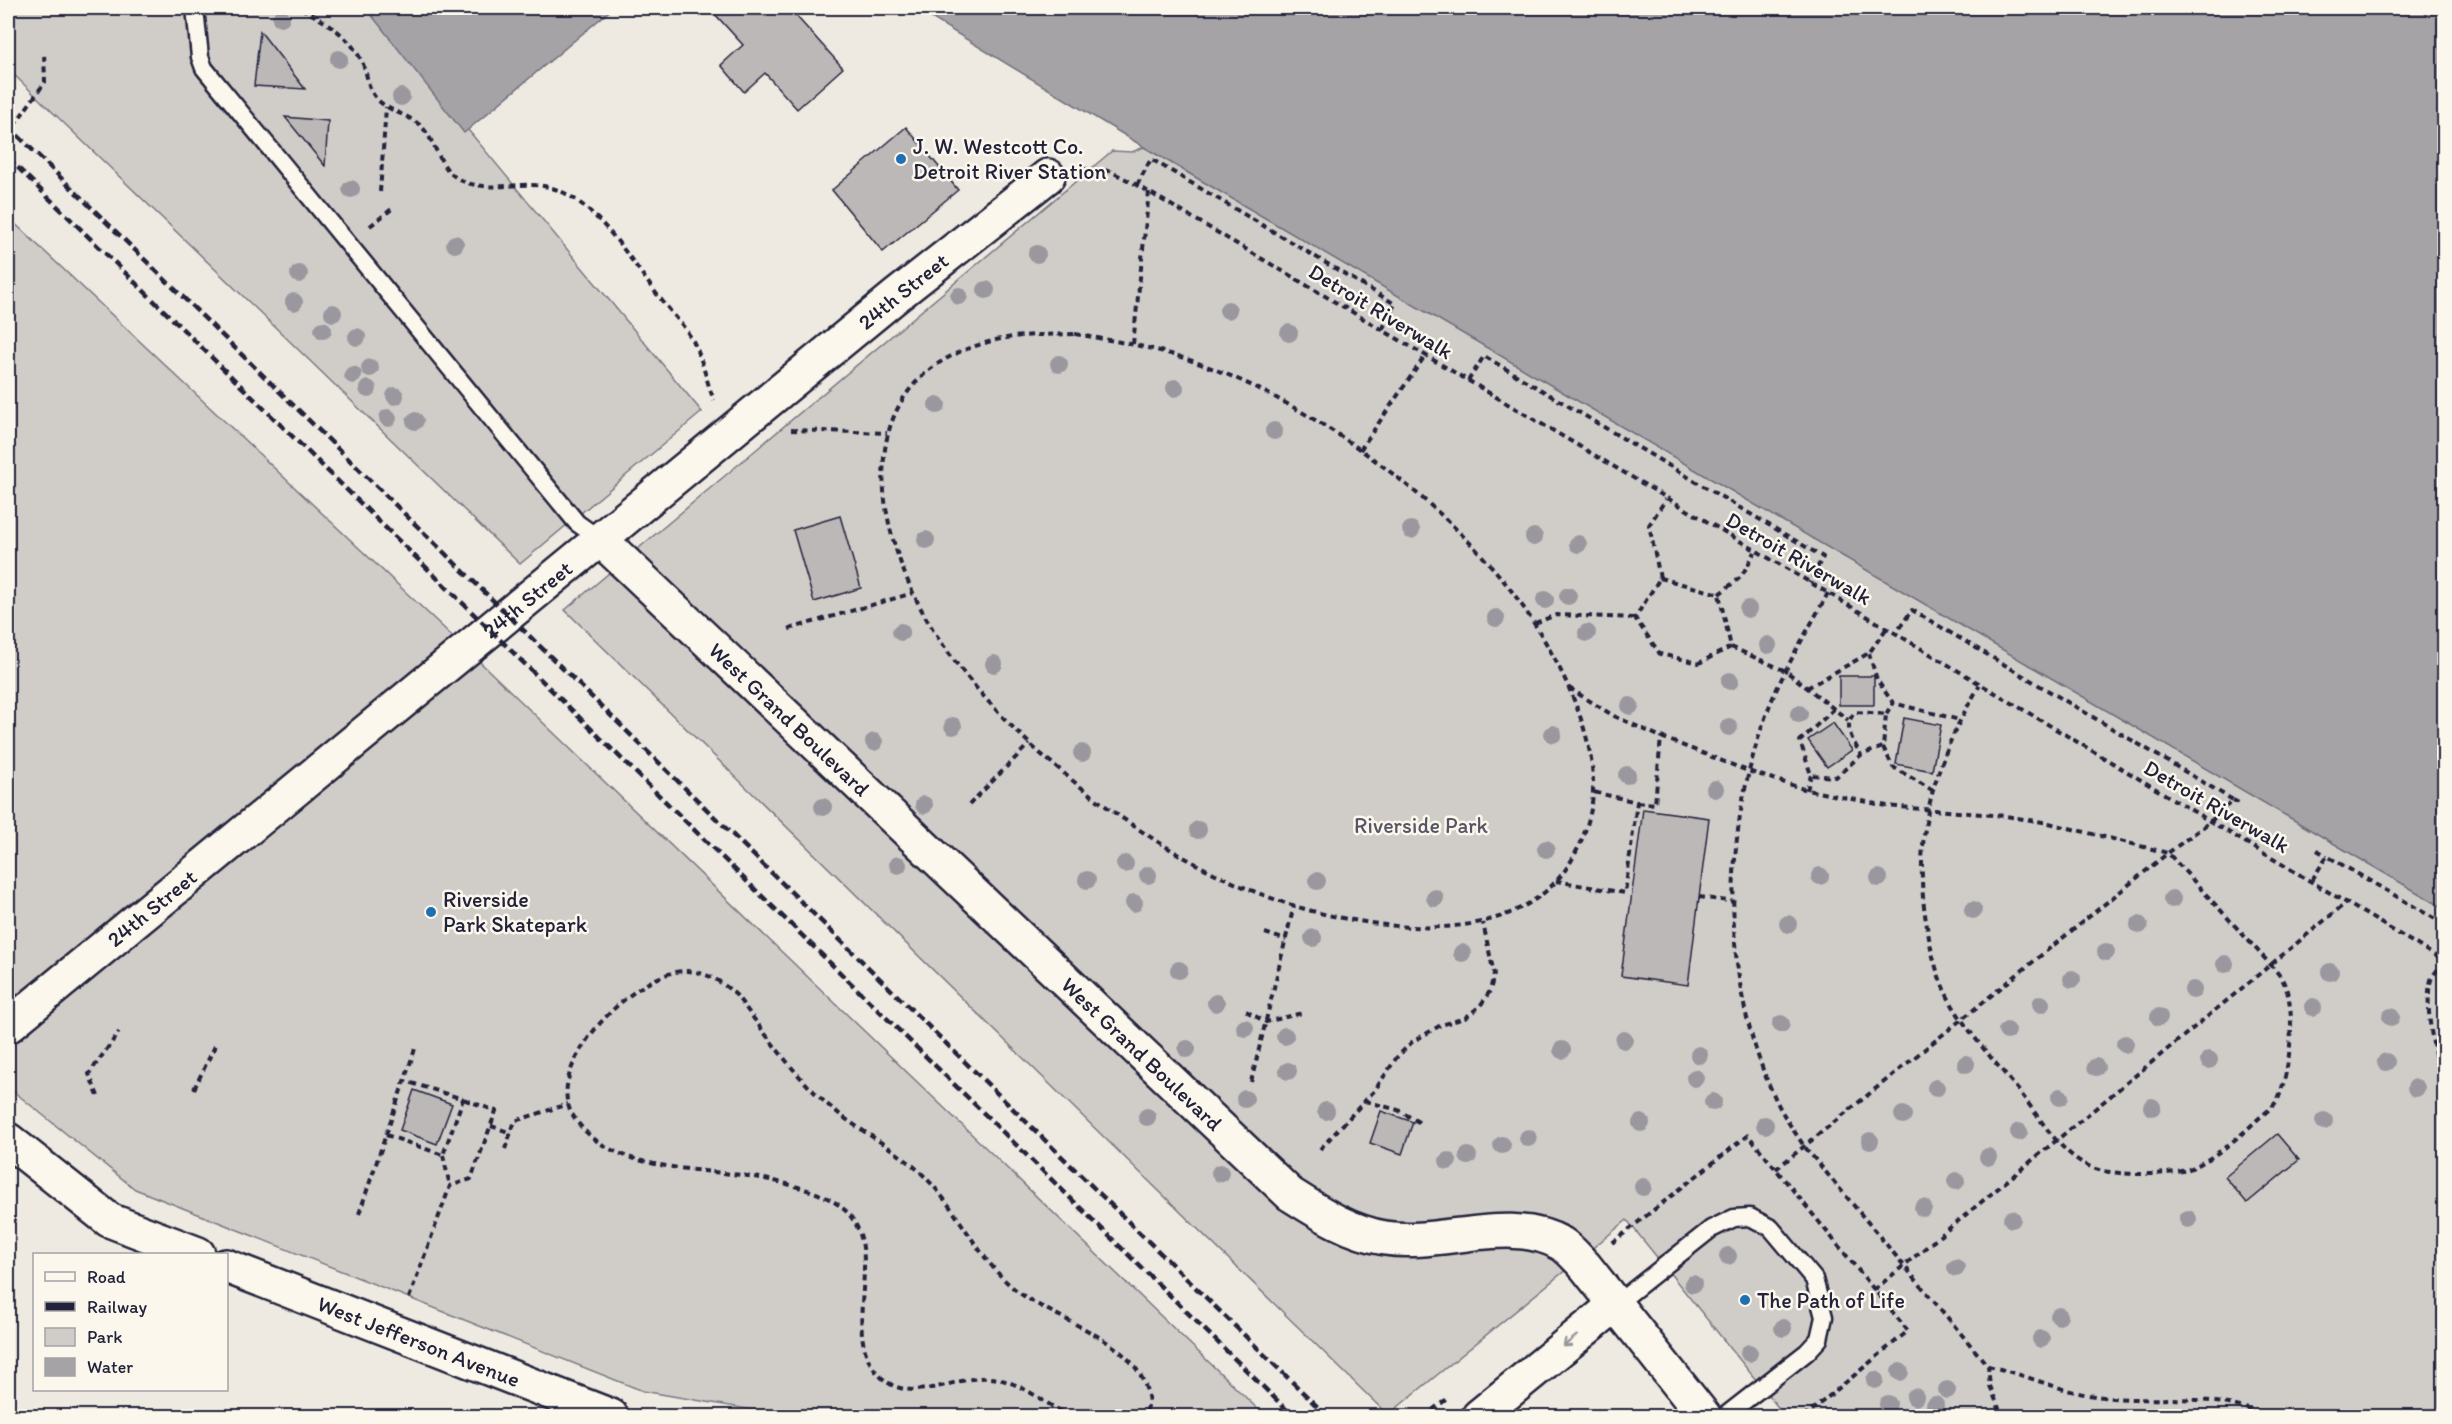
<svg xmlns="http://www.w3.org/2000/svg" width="2452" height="1424" font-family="Itim,sans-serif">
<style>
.green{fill:#d0cdc9;stroke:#797882;stroke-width:1.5}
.water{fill:#a6a3a7;stroke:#716f7c;stroke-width:1.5}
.building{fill:#bcb8b8;stroke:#22223b;stroke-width:1.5}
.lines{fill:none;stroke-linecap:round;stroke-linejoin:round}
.lane-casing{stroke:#22223b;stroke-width:21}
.street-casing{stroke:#22223b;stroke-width:38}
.path{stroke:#22223b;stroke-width:4;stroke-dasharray:6 4.5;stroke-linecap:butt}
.lane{stroke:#fbf7ec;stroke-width:16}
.street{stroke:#fbf7ec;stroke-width:33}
.rail{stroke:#22223b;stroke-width:4.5;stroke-dasharray:9 4.5;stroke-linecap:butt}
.tree{fill:#9a989e}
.oneway{stroke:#99979c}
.poi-dot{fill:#1f6fb2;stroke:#fbf7ec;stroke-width:2}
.labels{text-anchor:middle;stroke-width:5;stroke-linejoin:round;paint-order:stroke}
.poi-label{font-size:22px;fill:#22223b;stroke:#fbf7ec;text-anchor:start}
.street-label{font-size:22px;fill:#22223b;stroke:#fbf7ec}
.park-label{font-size:22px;fill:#565566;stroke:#fbf7ec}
</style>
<rect width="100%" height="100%" fill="#eeeae2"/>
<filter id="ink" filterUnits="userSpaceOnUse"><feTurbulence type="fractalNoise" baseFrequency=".0167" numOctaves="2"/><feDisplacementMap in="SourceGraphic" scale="12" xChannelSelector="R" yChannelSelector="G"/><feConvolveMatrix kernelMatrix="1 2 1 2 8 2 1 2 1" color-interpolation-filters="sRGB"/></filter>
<g filter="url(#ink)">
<g class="green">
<path d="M8 8H367L702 412 520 564 8 69Z"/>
<path d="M1144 147 2444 908V1416H1785L1627 1220 1388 1415 565 610 1112 151 1132 152Z"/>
<path d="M8 217 484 666 1265 1416H788L643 1391 135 1189 8 1087Z"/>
</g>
<g class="water">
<path d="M366 8H613L464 133Z"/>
<path d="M915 8H2444V908L1144 147Z"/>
</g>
<g class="building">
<path d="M721 8H789L843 68 797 109 765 73 744 92 721 65 743 45 714 13Z"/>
<path d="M260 31 305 89 254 86Z"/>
<path d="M285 117 328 121 325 166Z"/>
<path d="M906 127 958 190 883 252 832 190Z"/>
<path d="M840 516 861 588 814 602 793 530Z"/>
<rect x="1839" y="676" width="35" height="29"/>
<path d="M1904 718 1941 725 1932 771 1896 764Z"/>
<path d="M1833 723 1852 750 1827 767 1808 740Z"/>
<path d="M1643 809 1709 818 1688 985 1621 976Z"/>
<path d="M414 1090 452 1104 437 1144 400 1130Z"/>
<path d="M1381 1111 1413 1122 1402 1154 1370 1143Z"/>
<path d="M2277 1134 2299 1160 2247 1203 2225 1177Z"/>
</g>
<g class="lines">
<defs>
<g id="lane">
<path d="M195 8 200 57 204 68 577 523 601 540"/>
<path d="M1615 1305 1711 1229 1734 1218 1750 1217 1771 1228 1814 1279 1824 1317 1819 1339 1807 1352 1725 1416"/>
</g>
<g id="street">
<path id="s1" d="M601 540 1290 1194C1320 1213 1349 1232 1385 1238 1440 1247 1511 1214 1562 1244 1570 1249 1578 1259 1585 1266L1704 1416"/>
<path id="s2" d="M8 1026 896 296 1048 176"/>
<path d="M8 1140 109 1220 198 1254"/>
<path id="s3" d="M226 1266 611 1416"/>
<path d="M1479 1416 1615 1305"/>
</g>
</defs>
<use href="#lane" class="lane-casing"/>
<use href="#street" class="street-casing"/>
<g class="path">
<path d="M301 8C327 23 350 35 363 64 368 76 367 88 376 98 388 112 409 114 422 127 435 141 439 165 454 176 483 197 521 178 552 188 596 201 633 264 659 297 670 311 684 325 693 341 703 360 706 381 714 400"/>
<path d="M8 134 45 82 44 52"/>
<path d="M1084 169 1110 171 1137 185 1828 593 2444 961"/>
<path d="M1137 185 1151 159 1395 304 1382 330"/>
<path d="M380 192 386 107"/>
<path d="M370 226 393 208"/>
<path d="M1075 334C1109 340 1142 345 1174 355 1290 390 1420 481 1498 574 1541 625 1592 714 1593 782 1594 806 1587 830 1577 850 1537 934 1433 935 1353 920 1247 902 1150 844 1067 776 1055 765 1041 755 1029 743 996 712 961 673 937 636 874 538 841 383 985 343 1014 334 1045 335 1075 334Z"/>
<path d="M1133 344 1149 192"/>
<path d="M1468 381 1484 356 1823 557 1809 583"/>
<path d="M791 430 887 433"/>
<path d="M1360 450 1425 356"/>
<path d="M1660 578 1719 594 1731 647 1699 663 1660 654 1635 618Z"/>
<path d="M1660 578 1649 525 1666 499"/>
<path d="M1828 593C1806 634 1780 675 1765 718 1721 841 1720 990 1780 1108 1787 1121 1796 1134 1804 1146L1988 1366 1990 1386 2002 1416"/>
<path d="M1719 594 1741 577 1755 552"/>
<path d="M1535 623 1556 615 1635 618"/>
<path d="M789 629 913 593"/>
<path d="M1731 647 1786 671 1848 720"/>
<path d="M1869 653 1877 680 1893 703 1960 720"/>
<path d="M1569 688 1614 716 1661 737 1748 771 1807 790 1887 806 2005 816 2049 823 2168 853 2270 964C2275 970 2281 976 2284 983 2297 1011 2290 1071 2278 1099 2274 1107 2262 1115 2256 1121 2239 1137 2211 1161 2189 1169 2170 1176 2118 1175 2099 1170 2063 1160 2041 1119 2019 1091 1993 1059 1961 1026 1944 989 1936 971 1931 951 1928 932 1910 842 1933 762 1980 685"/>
<path d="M1807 688 1869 653 1886 629"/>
<path d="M1834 709 1800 741 1811 775 1836 777 1861 755 1883 747 1886 714 1855 712C1842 727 1853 740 1861 755"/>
<path d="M1886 714 1893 703"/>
<path d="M1883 747 1893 767 1932 790"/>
<path d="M1807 790 1811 775"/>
<path d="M2233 800 2241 804"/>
<path d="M1637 802 1655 804 1661 737"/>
<path d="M969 805 1029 744"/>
<path d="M2317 850 2327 856"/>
<path d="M2312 880 2327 856 2444 924"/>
<path d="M1556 881 1625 893 1637 802 1593 792"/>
<path d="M1699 897 1735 902"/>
<path d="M1265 933 1286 940"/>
<path d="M2444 961C2441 966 2433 974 2431 980 2423 1007 2437 1066 2444 1092"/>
<path d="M1246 1011 1266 1022 1302 1013"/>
<path d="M1251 1082 1294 905"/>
<path d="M194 1089 216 1044"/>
<path d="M98 1096 89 1074 119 1032"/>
<path d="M1365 1101 1398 1110 1422 1124"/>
<path d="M491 1126 511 1133"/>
<path d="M386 1135 443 1155 463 1099 405 1081"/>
<path d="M505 1149 515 1121 568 1104"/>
<path d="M1320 1149 1375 1090 1397 1057 1412 1042 1441 1025 1465 1018 1480 1006 1490 991 1494 974 1483 923"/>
<path d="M443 1155 450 1186"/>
<path d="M1776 1169 2168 853 2211 821 2233 800 1912 610 1895 634"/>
<path d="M359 1214 415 1049"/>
<path d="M1612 1243 1748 1135 1908 1331 1805 1416"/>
<path d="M1874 1290 2347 902"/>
<path d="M409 1298 450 1186 471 1179 496 1111 463 1099"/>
<path d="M1988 1366C2028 1375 2063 1393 2103 1397 2153 1403 2193 1393 2244 1408 2253 1410 2262 1412 2270 1416"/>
<path d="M1071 1416C1045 1405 1020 1380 990 1378 953 1375 910 1409 878 1374 833 1324 903 1231 823 1196 805 1188 784 1183 765 1179 704 1166 606 1176 571 1112 545 1064 637 969 687 971 707 972 722 982 736 995 766 1034 795 1078 833 1109 863 1134 900 1150 927 1179 959 1212 977 1256 1011 1286 1050 1321 1134 1336 1147 1392 1150 1401 1149 1410 1142 1416"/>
<path d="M1424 1416 1447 1399"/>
</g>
<use href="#lane" class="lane"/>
<use href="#street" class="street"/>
<g class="rail">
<path d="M8 126 1327 1416"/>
<path d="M8 158 1293 1416"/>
</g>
</g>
<g class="tree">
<circle cx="281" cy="18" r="9"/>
<circle cx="339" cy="59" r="9"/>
<circle cx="401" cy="97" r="9"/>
<circle cx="351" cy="189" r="9"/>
<circle cx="455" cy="244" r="9"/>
<circle cx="1037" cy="254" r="9"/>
<circle cx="299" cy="274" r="9"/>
<circle cx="986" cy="290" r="9"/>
<circle cx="959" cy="296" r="9"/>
<circle cx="294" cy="302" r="9"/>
<circle cx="1228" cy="310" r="9"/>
<circle cx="333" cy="313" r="9"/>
<circle cx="323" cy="330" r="9"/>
<circle cx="1289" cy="333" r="9"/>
<circle cx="357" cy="337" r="9"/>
<circle cx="1059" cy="364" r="9"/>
<circle cx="370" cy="368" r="9"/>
<circle cx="353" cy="375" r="9"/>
<circle cx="1175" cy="388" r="9"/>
<circle cx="368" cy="389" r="9"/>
<circle cx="395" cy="396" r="9"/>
<circle cx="937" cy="405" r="9"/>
<circle cx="388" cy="418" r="9"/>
<circle cx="415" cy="421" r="9"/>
<circle cx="1274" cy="431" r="9"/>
<circle cx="1411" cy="530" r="9"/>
<circle cx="1534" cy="537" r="9"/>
<circle cx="926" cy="540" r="9"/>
<circle cx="1578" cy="544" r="9"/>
<circle cx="1568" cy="596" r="9"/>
<circle cx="1545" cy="600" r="9"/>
<circle cx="1748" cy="609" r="9"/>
<circle cx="1496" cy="618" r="9"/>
<circle cx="901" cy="632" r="9"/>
<circle cx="1587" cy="633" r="9"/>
<circle cx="1768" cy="645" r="9"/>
<circle cx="994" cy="664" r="9"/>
<circle cx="1730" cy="681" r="9"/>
<circle cx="1630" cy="706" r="9"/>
<circle cx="1799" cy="714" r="9"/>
<circle cx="953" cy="726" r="9"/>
<circle cx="1729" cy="727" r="9"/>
<circle cx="1553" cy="734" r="9"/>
<circle cx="874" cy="742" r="9"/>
<circle cx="1082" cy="753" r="9"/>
<circle cx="1627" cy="775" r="9"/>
<circle cx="1715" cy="789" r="9"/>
<circle cx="924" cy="805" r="9"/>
<circle cx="823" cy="807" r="9"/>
<circle cx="1198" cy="830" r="9"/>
<circle cx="1546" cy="849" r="9"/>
<circle cx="1125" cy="864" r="9"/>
<circle cx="898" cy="865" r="9"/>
<circle cx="1148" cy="875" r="9"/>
<circle cx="1820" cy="876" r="9"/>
<circle cx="1879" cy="878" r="9"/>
<circle cx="1087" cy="880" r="9"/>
<circle cx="1317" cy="881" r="9"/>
<circle cx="1435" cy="898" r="9"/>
<circle cx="2172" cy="899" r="9"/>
<circle cx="1134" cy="903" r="9"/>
<circle cx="1973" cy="910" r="9"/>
<circle cx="1788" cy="924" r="9"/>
<circle cx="2139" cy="925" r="9"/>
<circle cx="1313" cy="938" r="9"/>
<circle cx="2106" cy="952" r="9"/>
<circle cx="1462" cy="953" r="9"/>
<circle cx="2225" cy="964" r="9"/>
<circle cx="1179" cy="970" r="9"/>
<circle cx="2330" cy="972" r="9"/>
<circle cx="2072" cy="979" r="9"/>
<circle cx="2193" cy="990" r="9"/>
<circle cx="1216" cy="1003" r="9"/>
<circle cx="2041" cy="1004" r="9"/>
<circle cx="2313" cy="1007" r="9"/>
<circle cx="2159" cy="1017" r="9"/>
<circle cx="2391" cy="1017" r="9"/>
<circle cx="1781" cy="1024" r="9"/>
<circle cx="1245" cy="1028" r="9"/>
<circle cx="2007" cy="1031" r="9"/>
<circle cx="1285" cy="1036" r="9"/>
<circle cx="1624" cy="1040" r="9"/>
<circle cx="2125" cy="1044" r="9"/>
<circle cx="1187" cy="1049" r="9"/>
<circle cx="1562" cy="1050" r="9"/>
<circle cx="1699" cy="1055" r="9"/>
<circle cx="2209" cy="1060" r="9"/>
<circle cx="2386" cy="1062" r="9"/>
<circle cx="1966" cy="1064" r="9"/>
<circle cx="2096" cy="1067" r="9"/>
<circle cx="1288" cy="1071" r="9"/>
<circle cx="1695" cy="1078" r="9"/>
<circle cx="1936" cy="1088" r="9"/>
<circle cx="2416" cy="1088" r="9"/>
<circle cx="2060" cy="1097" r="9"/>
<circle cx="1245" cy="1099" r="9"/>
<circle cx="1713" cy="1102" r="9"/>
<circle cx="2152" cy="1107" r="9"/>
<circle cx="1326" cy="1111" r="9"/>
<circle cx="1903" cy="1115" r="9"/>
<circle cx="1147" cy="1117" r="9"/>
<circle cx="2324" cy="1121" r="9"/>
<circle cx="1641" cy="1123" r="9"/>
<circle cx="1765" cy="1125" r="9"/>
<circle cx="2019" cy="1132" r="9"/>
<circle cx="1528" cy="1138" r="9"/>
<circle cx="1870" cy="1141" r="9"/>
<circle cx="1502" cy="1145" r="9"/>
<circle cx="1468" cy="1156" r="9"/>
<circle cx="1988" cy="1157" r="9"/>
<circle cx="1448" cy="1161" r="9"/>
<circle cx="1220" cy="1173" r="9"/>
<circle cx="1956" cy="1181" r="9"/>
<circle cx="1643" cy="1187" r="9"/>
<circle cx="1923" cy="1208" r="9"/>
<circle cx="2012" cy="1219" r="9"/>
<circle cx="2188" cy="1219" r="9"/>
<circle cx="1728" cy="1256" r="9"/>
<circle cx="1956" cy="1268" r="9"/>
<circle cx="1693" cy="1284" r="9"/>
<circle cx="2059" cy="1316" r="9"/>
<circle cx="1783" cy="1328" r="9"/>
<circle cx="2041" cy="1339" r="9"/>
<circle cx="1749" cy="1353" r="9"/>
<circle cx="1900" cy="1372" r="9"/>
<circle cx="1875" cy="1380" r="9"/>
<circle cx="1947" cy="1390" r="9"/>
<circle cx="1915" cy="1397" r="9"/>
<circle cx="1888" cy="1404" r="9"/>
<circle cx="1935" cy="1405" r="9"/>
</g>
<defs><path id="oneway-shaft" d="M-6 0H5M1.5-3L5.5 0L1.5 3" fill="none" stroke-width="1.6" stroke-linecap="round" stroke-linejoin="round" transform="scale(1.5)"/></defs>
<use class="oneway" href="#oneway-shaft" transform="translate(1570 1341) rotate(141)"/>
</g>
<g class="poi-dot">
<circle cx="901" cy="159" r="6"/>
<circle cx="431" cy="912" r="6"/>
<circle cx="1745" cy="1300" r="6"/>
</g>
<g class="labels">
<g class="poi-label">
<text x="913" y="154">J. W. Westcott Co.<tspan x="913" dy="25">Detroit River Station</tspan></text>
<text x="443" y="907">Riverside<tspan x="443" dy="25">Park Skatepark</tspan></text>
<text x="1757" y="1308">The Path of Life</text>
</g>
<g class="street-label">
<text dy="8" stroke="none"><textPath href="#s2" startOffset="1158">24th Street</textPath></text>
<text transform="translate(1381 311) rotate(31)" y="8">Detroit Riverwalk</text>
<text transform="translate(1799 558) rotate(30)" y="8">Detroit Riverwalk</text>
<text dy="8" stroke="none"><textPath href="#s2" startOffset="672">24th Street</textPath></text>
<text dy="8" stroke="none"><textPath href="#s1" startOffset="260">West Grand Boulevard</textPath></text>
<text transform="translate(2217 806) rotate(30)" y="8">Detroit Riverwalk</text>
<text dy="8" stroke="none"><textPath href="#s2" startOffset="186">24th Street</textPath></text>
<text dy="8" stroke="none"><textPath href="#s1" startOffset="746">West Grand Boulevard</textPath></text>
<text dy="8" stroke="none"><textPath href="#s3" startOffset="207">West Jefferson Avenue</textPath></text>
</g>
<g class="park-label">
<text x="1421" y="833">Riverside Park</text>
</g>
</g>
<rect width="2452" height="1424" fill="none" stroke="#fbf7ec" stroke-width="30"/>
<rect x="15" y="15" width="2422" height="1394" fill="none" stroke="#22223b" stroke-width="2" filter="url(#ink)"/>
<rect x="33" y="1253" width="195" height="138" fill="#fbf7ec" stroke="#a4a2a5" stroke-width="1.5"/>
<rect x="45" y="1272" width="30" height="9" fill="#fbf7ec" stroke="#a4a2a5" stroke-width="1.5"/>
<text x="87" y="1283" font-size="18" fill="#22223b">Road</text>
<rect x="45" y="1302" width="30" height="9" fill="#22223b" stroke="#a4a2a5" stroke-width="1.5"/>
<text x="87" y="1313" font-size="18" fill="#22223b">Railway</text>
<rect x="45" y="1328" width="30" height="18" fill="#d0cdc9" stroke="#a4a2a5" stroke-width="1.5"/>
<text x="87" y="1343" font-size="18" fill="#22223b">Park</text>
<rect x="45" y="1358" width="30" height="18" fill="#a6a3a7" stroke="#a4a2a5" stroke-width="1.5"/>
<text x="87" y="1373" font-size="18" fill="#22223b">Water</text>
</svg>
